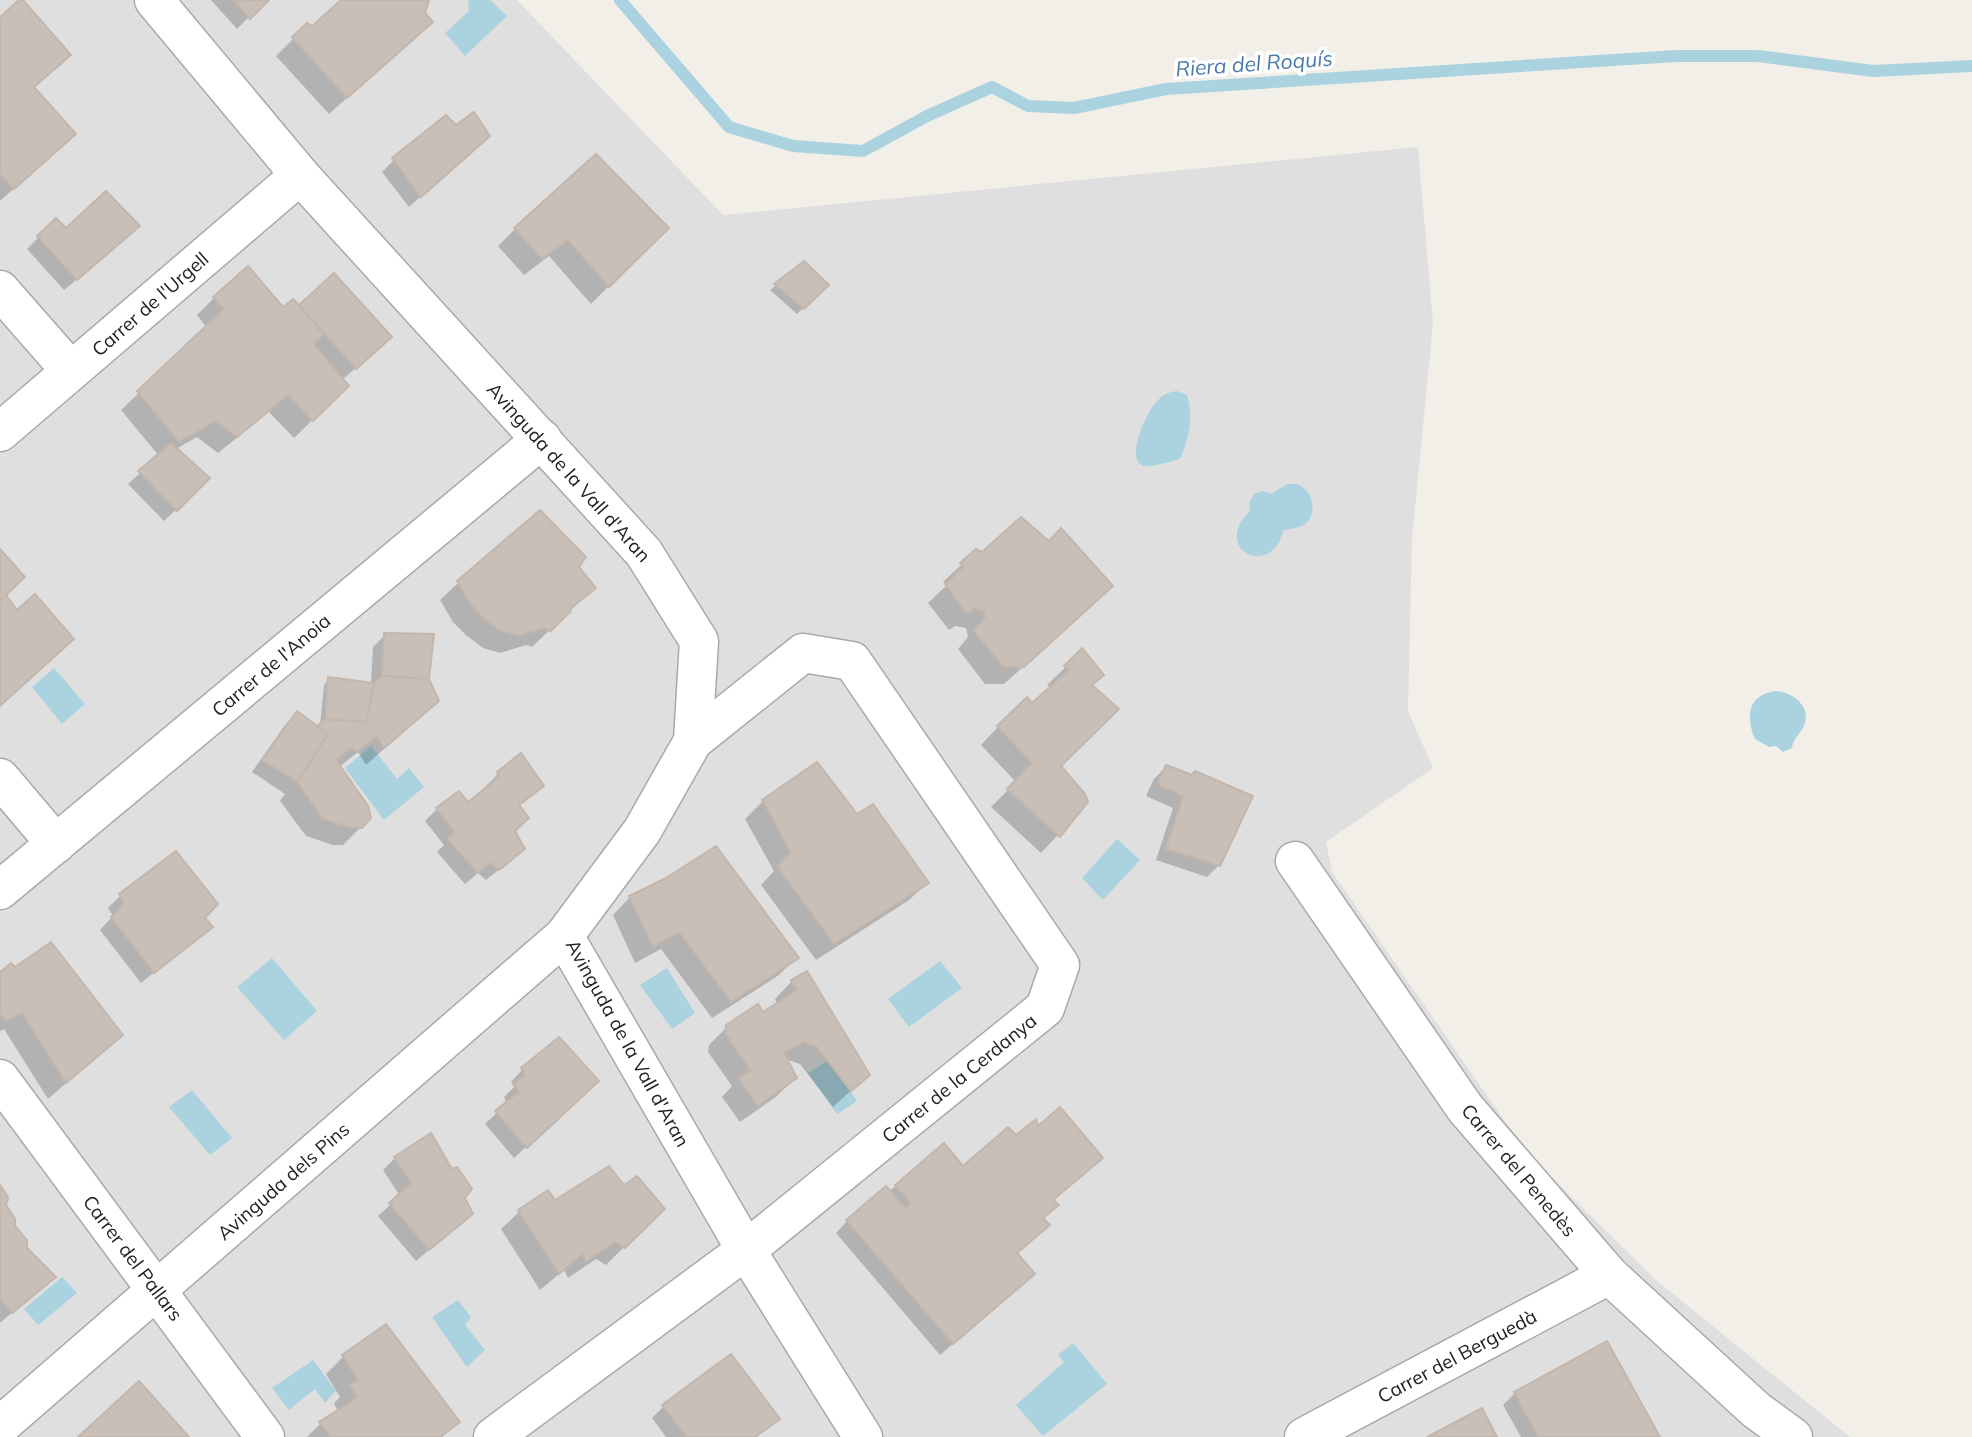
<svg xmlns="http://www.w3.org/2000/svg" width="1972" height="1437" font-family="Mulish,sans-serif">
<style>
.residential{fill:#e0dfdf}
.water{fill:#aad3df}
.shadow{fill:#0003}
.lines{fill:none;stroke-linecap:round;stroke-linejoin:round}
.stream{stroke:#aad3df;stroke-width:12}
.building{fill:#c7bfb8;stroke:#c4b6ab;stroke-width:2}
.minor-casing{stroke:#a9a9a9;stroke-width:41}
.minor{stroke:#fff;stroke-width:38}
.labels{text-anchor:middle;stroke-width:7;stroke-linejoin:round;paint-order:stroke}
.street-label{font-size:19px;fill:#222;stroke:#fff}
.water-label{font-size:21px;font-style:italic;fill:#4a7aab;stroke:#fff}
</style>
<rect width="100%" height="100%" fill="#f2efe9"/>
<path class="residential" d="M0 0H517L723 215 1418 147 1433 323 1412 540 1408 711 1433 768 1326 842 1332 872 1526 1152 1657 1281 1850 1437H0Z"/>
<g class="water">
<path d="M468 0H490L507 16 465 56 445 33 469 11Z"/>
<path d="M1177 391 1187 395C1194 418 1189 437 1180 459 1173 461 1148 468 1143 466 1124 457 1148 410 1158 400 1164 394 1169 392 1177 391Z"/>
<path d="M1287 484C1291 484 1295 483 1299 485 1313 491 1318 515 1305 524 1299 529 1289 528 1283 531 1272 579 1210 550 1250 511L1249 503 1254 494 1263 491 1271 494Z"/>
<path d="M54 668 85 704 62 724 32 687Z"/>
<path d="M1778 691C1795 694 1813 708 1803 728 1799 735 1793 739 1792 748L1783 752 1776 746 1769 747 1755 739C1745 716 1748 693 1778 691Z"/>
<path d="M371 746 397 779 409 768 424 787 384 820 345 768Z"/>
<path d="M1117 839 1140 860 1103 900 1082 878Z"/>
<path d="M272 958 317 1011 284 1040 237 987Z"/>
<path d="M940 961 962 988 909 1027 888 999Z"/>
<path d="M667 968 695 1013 672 1029 640 985Z"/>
<path d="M829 1060 857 1101 837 1114 808 1073Z"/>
<path d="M192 1090 232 1138 210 1155 169 1107Z"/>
<path d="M62 1277 77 1293 38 1325 24 1309Z"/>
<path d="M458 1300 471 1317 465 1325 485 1350 467 1367 432 1317Z"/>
<path d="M1073 1343 1107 1384 1043 1436 1016 1405 1064 1362 1058 1355Z"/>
<path d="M313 1360 336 1391 325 1403 315 1389 289 1410 272 1388Z"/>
</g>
<g class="shadow">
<path d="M211 0H266L237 29Z"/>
<path d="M344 0H426L413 39 329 114 276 56 307 25 312 28Z"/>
<path d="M0 19 69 55 33 88 74 134 0 201Z"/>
<path d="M476 148 409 207 382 172 394 160Z"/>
<path d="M56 220 66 230 126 238 64 290 27 249Z"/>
<path d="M667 228 591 304 549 256 524 275 498 246 515 229Z"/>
<path d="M804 264 827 285 797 314 770 290Z"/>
<path d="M334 275 378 348 342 380 347 386 294 438 269 412 218 453 197 437 176 449 208 479 164 521 128 484 159 456 121 410 207 328 197 315 214 298 283 310 299 308Z"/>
<path d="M976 551 1093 604 1004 684H985L958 649 968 637 966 628 955 626 949 630 928 603 947 585 943 582Z"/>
<path d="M577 567 594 588 532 647 526 645 500 653 483 648 466 635 453 622 440 600 458 583Z"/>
<path d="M385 635 419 718 366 765 358 752 339 767 361 827 343 845H333L306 836 280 801 285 794 252 772 285 725 297 713 317 728 320 726 324 685 329 679 371 684 373 647Z"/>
<path d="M1082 651 1091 686 1059 766 1058 835 1041 853 991 807 1016 782 981 745 998 727 1031 706 1052 688 1047 685Z"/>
<path d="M1166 767 1192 777 1219 865 1207 877 1156 860 1173 808 1146 796 1154 779Z"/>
<path d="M498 774 541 786 518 806 511 860 486 880 478 873 465 884 437 852 444 845 425 821 437 809 459 794 468 804 488 788 486 786Z"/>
<path d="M763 801 857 816 927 883 909 900 816 960 761 885 774 871 745 819Z"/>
<path d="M120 896 203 918 211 927 141 983 100 930 113 916 108 908Z"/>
<path d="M630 897 796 958 779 975 712 1018 661 949 635 963 613 915Z"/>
<path d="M0 974 121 1035 48 1099 4 1029 0 1031Z"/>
<path d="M792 981 868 1075 833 1107 800 1064 785 1059 795 1078 777 1096 740 1122 722 1097 732 1086 708 1052 709 1045 727 1027 763 1015 777 1004 775 999Z"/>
<path d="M522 1070 584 1093 514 1158 485 1124 507 1103 504 1097 514 1087 511 1082Z"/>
<path d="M395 1158 463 1198 471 1214 416 1261 378 1216 400 1196 383 1170Z"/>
<path d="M963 1168 1056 1205 1042 1219 1015 1254 1021 1286 940 1355 836 1233 847 1221 896 1186Z"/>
<path d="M624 1187 662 1209 606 1265 596 1259 568 1278 564 1270 540 1290 501 1229 519 1212 548 1192 554 1203Z"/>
<path d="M0 1188 4 1206 25 1248 53 1277 0 1323Z"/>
<path d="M343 1357 457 1422 442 1437H307L321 1423 338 1412 334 1403 340 1397 326 1374Z"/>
<path d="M1515 1393 1658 1437H1521L1503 1405Z"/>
<path d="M664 1406 777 1419 757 1437H666L652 1418Z"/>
</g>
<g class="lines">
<path class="stream" d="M620 0 729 127 793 146 863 151 927 116 992 87 1028 106 1074 108 1166 89 1676 56H1758L1873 71 1972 66"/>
</g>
<g class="building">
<path d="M19 0H23L71 55 34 87 76 134 14 189 0 174V17Z"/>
<path d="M233 0H269L250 19Z"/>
<path d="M341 0H429L425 13 433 22 347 98 292 37 307 23 312 26Z"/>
<path d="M474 112 490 136 421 197 392 158 446 115 456 125Z"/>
<path d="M596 154 669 228 609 287 568 240 542 259 514 228Z"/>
<path d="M106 191 140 226 77 280 37 236 56 218 66 228Z"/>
<path d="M804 261 829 285 804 309 774 284Z"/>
<path d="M248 266 283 307 293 299 299 305 323 334 314 344 349 386 313 421 288 395 237 437 216 421 179 442 137 391 224 309 213 297Z"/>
<path d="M334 273 392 337 356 369 299 305Z"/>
<path d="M171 443 210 478 177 511 138 471Z"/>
<path d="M540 510 586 557 579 567 596 588 572 607 570 612 551 631 545 628 519 636 501 631 483 618 471 605 457 581Z"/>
<path d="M1021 517 1049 541 1061 528 1113 586 1024 667H1003L974 631 985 617 984 611 974 609 967 614 945 584 964 567 960 563 976 549 982 552Z"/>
<path d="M0 549 25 577 0 601Z"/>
<path d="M35 594 74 639 0 706V601L6 595 17 610Z"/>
<path d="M384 633 434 634 429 679 382 676Z"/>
<path d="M1082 648 1104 675 1092 685 1119 709 1061 766 1085 794 1088 802 1060 837 1007 789 1032 763 997 726 1027 697 1032 703 1069 670 1064 666Z"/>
<path d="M382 676 429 679 439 701 384 748 376 736 357 752 352 748 336 760 368 806 371 818 362 828H352L323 819 297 782 328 734 317 726 325 719 366 722 374 683Z"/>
<path d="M328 677 374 683 366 722 325 719Z"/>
<path d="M297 711 328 734 297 782 262 760Z"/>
<path d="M521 753 544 786 519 805 529 818 515 831 525 849 499 870 491 863 478 873 447 839 454 832 436 808 459 791 468 802 499 777 497 772Z"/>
<path d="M817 762 857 814 873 804 929 883 834 944 777 866 791 853 762 800Z"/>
<path d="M1166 765 1192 775 1195 771 1253 796 1220 866 1166 849 1183 796 1157 784Z"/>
<path d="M716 846 799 958 731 1002 679 932 653 947 629 896 666 878Z"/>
<path d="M176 851 218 904 205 918 213 927 154 973 111 917 124 903 119 894Z"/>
<path d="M51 942 123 1035 66 1083 22 1013 6 1021 0 1013V972L11 963 15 967Z"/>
<path d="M807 971 870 1075 851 1091 817 1047 804 1042 784 1053 797 1078 758 1106 738 1078 751 1071 725 1033 726 1025 758 1004 763 1012 797 990 791 980Z"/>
<path d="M559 1037 599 1081 527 1148 495 1111 519 1092 514 1084 525 1075 521 1068Z"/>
<path d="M1060 1107 1103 1158 1053 1200 1059 1205 1043 1218 1050 1225 1017 1253 1035 1274 953 1344 846 1220 886 1186 905 1208 911 1203 895 1185 944 1143 963 1166 1008 1127 1016 1135 1036 1119 1038 1126Z"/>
<path d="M431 1133 452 1169 457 1167 472 1189 465 1198 473 1214 429 1250 389 1203 411 1183 394 1157Z"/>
<path d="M609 1166 624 1185 637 1176 665 1209 625 1248 615 1242 586 1262 582 1254 559 1274 518 1210 548 1190 555 1200Z"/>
<path d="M0 1185 8 1197 6 1205 15 1219V1226L27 1240V1248L56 1277 12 1313 0 1299Z"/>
<path d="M386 1324 460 1422 440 1437H331L319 1422 357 1398 350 1384 358 1380 342 1355Z"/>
<path d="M1607 1341 1660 1437H1538L1514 1392Z"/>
<path d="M731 1354 780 1419 755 1437H687L662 1405Z"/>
<path d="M139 1381 189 1437H78Z"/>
<path d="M1482 1408 1497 1437H1427Z"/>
</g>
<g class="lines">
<defs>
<g id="minor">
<path d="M154 0 300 175 644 553 699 641 693 741 642 831 564 936 746 1250 863 1437"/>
<path d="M0 290 71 371"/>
<path d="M0 432 300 175"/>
<path d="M0 778 56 844"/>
<path d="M1295 861 1465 1108 1609 1275 1756 1410 1793 1437"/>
<path d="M0 890 542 439"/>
<path d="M0 1079 265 1437"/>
<path d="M0 1426 564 936"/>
<path d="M493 1437 746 1250 1045 1008 1060 965 852 661 803 653 693 741"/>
<path d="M1304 1437 1609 1275"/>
</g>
</defs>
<use href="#minor" class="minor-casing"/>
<use href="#minor" class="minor"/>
</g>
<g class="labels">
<g class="street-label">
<text transform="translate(150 304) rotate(-41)" y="7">Carrer de l'Urgell</text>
<text transform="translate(569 472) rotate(48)" y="7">Avinguda de la Vall d'Aran</text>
<text transform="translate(271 665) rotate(-40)" y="7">Carrer de l'Anoia</text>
<text transform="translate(628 1043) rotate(61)" y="7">Avinguda de la Vall d'Aran</text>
<text transform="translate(959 1078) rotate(-39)" y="7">Carrer de la Cerdanya</text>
<text transform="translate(1519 1170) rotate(50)" y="7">Carrer del Penedès</text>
<text transform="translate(283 1181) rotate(-41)" y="7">Avinguda dels Pins</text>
<text transform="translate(133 1258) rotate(53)" y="7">Carrer del Pallars</text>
<text transform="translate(1457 1356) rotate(-28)" y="7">Carrer del Berguedà</text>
</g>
<g class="water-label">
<text transform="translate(1254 64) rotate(-4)" y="7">Riera del Roquís</text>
</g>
</g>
</svg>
